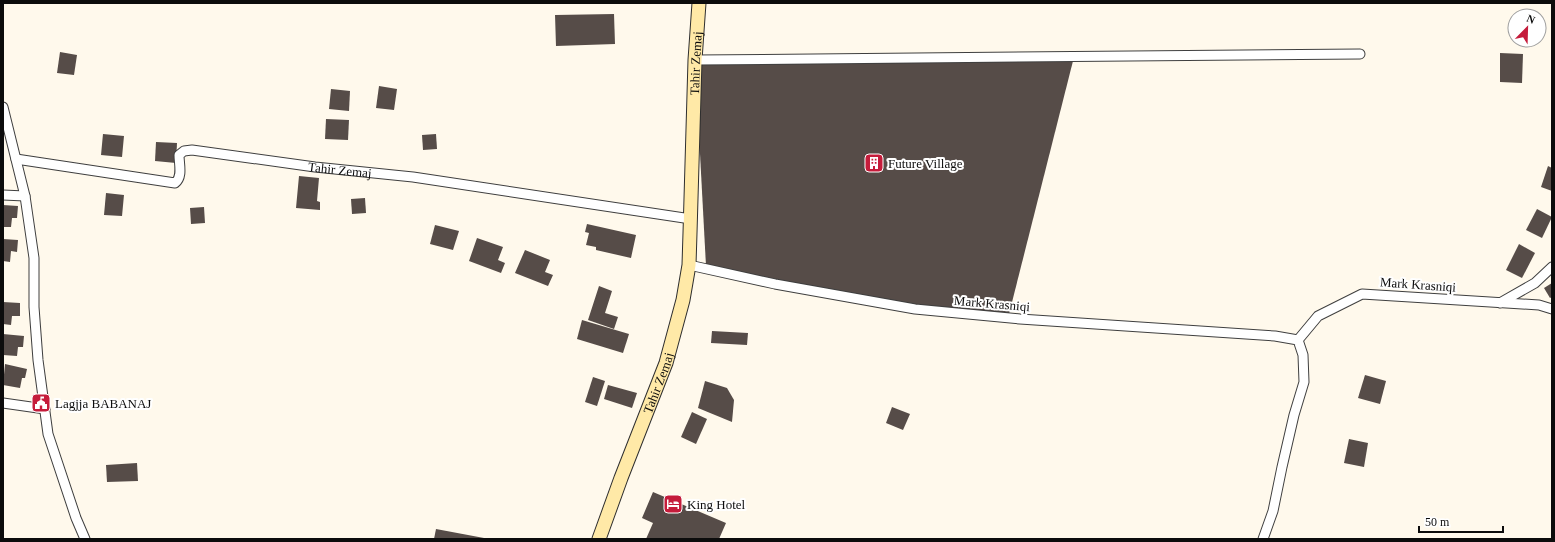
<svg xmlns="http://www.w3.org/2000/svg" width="1555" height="542" font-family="'Times New Roman',serif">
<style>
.building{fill:#564c48}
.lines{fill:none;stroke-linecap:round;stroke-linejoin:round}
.street-casing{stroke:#3f3f3f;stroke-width:11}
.secondary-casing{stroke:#2e2e2e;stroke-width:15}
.street{stroke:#fff;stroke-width:9}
.secondary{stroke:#ffe9a7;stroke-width:13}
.labels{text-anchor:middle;stroke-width:4;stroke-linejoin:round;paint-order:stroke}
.street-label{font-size:13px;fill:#0c0c0c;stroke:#fff}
.poi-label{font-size:13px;fill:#0c0c0c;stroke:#fff;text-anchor:start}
</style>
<rect width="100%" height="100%" fill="#fff9ec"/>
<g class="building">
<path d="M614 14 615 44 556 46 555 15Z"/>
<path d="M60 52 77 55 74 75 57 73Z"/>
<path d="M1500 53 1523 54 1522 83 1500 82Z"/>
<path d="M1074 57 1008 318 915 309 706 266 695 60Z"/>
<path d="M379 86 397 89 394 110 376 108Z"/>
<path d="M331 89 350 91 349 111 329 109Z"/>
<path d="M326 119 349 120 348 140 325 139Z"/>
<path d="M103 134 124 136 122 157 101 155Z"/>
<path d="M436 134 437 149 423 150 422 135Z"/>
<path d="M156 142 177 143 176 163 155 161Z"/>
<path d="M1548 166 1552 168V191L1541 187Z"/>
<path d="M299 176 319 178 317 201 320 202V210L296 208Z"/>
<path d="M106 193 124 195 122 216 104 215Z"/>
<path d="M365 198 366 213 352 214 351 199Z"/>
<path d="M3 205 18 206 17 218H12L11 227H3Z"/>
<path d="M204 207 205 223 191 224 190 208Z"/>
<path d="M1537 209 1552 217 1542 238 1526 230Z"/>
<path d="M587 224 636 235 631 258 596 250V247L586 245 589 233 585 232Z"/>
<path d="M435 225 459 231 453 250 430 244Z"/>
<path d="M477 238 503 247 498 260 505 263 501 273 469 261Z"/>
<path d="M3 239 18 240 17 252 11 251 10 262 3 261Z"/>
<path d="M1519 244 1535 253 1522 278 1506 270Z"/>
<path d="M525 250 550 260 545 272 553 275 548 286 515 273Z"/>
<path d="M1552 283V297L1550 298 1544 288Z"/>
<path d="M599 286 612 291 605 313 618 317 614 329 588 320Z"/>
<path d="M3 302 20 303V316H12L11 325 3 324Z"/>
<path d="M582 320 629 334 623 353 577 339Z"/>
<path d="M712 331 748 333 747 345 711 343Z"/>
<path d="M3 334 24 336 23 347H18L17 356 3 355Z"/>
<path d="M5 364 27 369 25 378H22L20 388 3 385Z"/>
<path d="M1365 375 1386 381 1380 404 1358 398Z"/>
<path d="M593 377 605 381 597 406 585 402Z"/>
<path d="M705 381 727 388 734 400 732 422 698 408Z"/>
<path d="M608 385 637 393 632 408 604 399Z"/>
<path d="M892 407 910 414 903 430 886 423Z"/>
<path d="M692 412 707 419 696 444 681 437Z"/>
<path d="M1349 439 1368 443 1364 467 1344 463Z"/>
<path d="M137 463 138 481 107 482 106 465Z"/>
<path d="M653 492 726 523 719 539H646L653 523 642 518Z"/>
<path d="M436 529 484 538V539H434Z"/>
</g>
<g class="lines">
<defs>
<g id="street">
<path d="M695 60 1360 54"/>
<path d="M3 107 25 196 34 258V307L38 360 48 434 76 518 85 539"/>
<path id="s1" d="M16 159 175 183C183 177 179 164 179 155L184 151 192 150 315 167 413 177 691 219"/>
<path d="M3 195 25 196"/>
<path d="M689 265 775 284 915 309 1020 319 1275 336 1298 340 1303 355 1304 382 1294 415 1282 467 1273 511 1263 539"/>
<path d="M1500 303 1535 283 1552 267"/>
<path d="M1298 340 1318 316 1362 294 1539 305 1552 309"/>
<path d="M3 403 45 409"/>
</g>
<g id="secondary">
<path id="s2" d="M599 539 621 478 666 363 683 300 689 265 690 233 695 60 699 3"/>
</g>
</defs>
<use href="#street" class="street-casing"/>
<use href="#secondary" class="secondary-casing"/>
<use href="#street" class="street"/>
<use href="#secondary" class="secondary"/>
</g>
<defs>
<symbol id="building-square" viewBox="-11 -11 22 22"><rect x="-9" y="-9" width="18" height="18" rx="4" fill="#c51c3b" stroke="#fff"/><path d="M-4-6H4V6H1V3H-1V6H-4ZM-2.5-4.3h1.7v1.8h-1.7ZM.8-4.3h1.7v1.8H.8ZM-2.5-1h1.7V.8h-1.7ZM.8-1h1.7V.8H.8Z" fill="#fff"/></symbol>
<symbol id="civic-square" viewBox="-11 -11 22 22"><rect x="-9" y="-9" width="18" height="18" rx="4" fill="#c51c3b" stroke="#fff"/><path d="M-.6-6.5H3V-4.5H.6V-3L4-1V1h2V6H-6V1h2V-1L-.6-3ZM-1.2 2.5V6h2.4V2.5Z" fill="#fff"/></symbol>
<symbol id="hotel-square" viewBox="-11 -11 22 22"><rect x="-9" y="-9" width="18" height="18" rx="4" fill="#c51c3b" stroke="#fff"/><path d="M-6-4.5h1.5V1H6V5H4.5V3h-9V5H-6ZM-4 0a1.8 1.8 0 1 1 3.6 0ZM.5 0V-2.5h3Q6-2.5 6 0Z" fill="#fff"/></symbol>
</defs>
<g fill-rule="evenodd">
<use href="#building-square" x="863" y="152" width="22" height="22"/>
<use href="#civic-square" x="30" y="392" width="22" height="22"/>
<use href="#hotel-square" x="662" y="493" width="22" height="22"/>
</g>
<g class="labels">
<g class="street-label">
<text dy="5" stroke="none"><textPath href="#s2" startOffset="491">Tahir Zemaj</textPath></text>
<text dy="5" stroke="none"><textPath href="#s1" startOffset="354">Tahir Zemaj</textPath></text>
<text transform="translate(1418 284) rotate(4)" y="5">Mark Krasniqi</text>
<text transform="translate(992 303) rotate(5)" y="5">Mark Krasniqi</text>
<text dy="5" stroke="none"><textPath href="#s2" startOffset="167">Tahir Zemaj</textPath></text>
</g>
<g class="poi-label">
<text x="888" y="168">Future Village</text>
<text x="55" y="408">Lagjja BABANAJ</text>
<text x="687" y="509">King Hotel</text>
</g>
</g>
<rect width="1555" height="542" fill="none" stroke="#0c0c0c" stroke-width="8"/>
<g transform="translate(1527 28) rotate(23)"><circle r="19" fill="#ffffff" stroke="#9e9e9e"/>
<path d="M0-3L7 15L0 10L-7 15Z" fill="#c51c3b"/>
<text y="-6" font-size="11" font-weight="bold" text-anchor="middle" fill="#0c0c0c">N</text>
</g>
<path d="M1419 526v6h84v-6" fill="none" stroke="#0c0c0c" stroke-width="2"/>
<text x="1425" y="526" font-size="12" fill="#0c0c0c" stroke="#ffffff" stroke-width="3" paint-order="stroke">50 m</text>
</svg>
